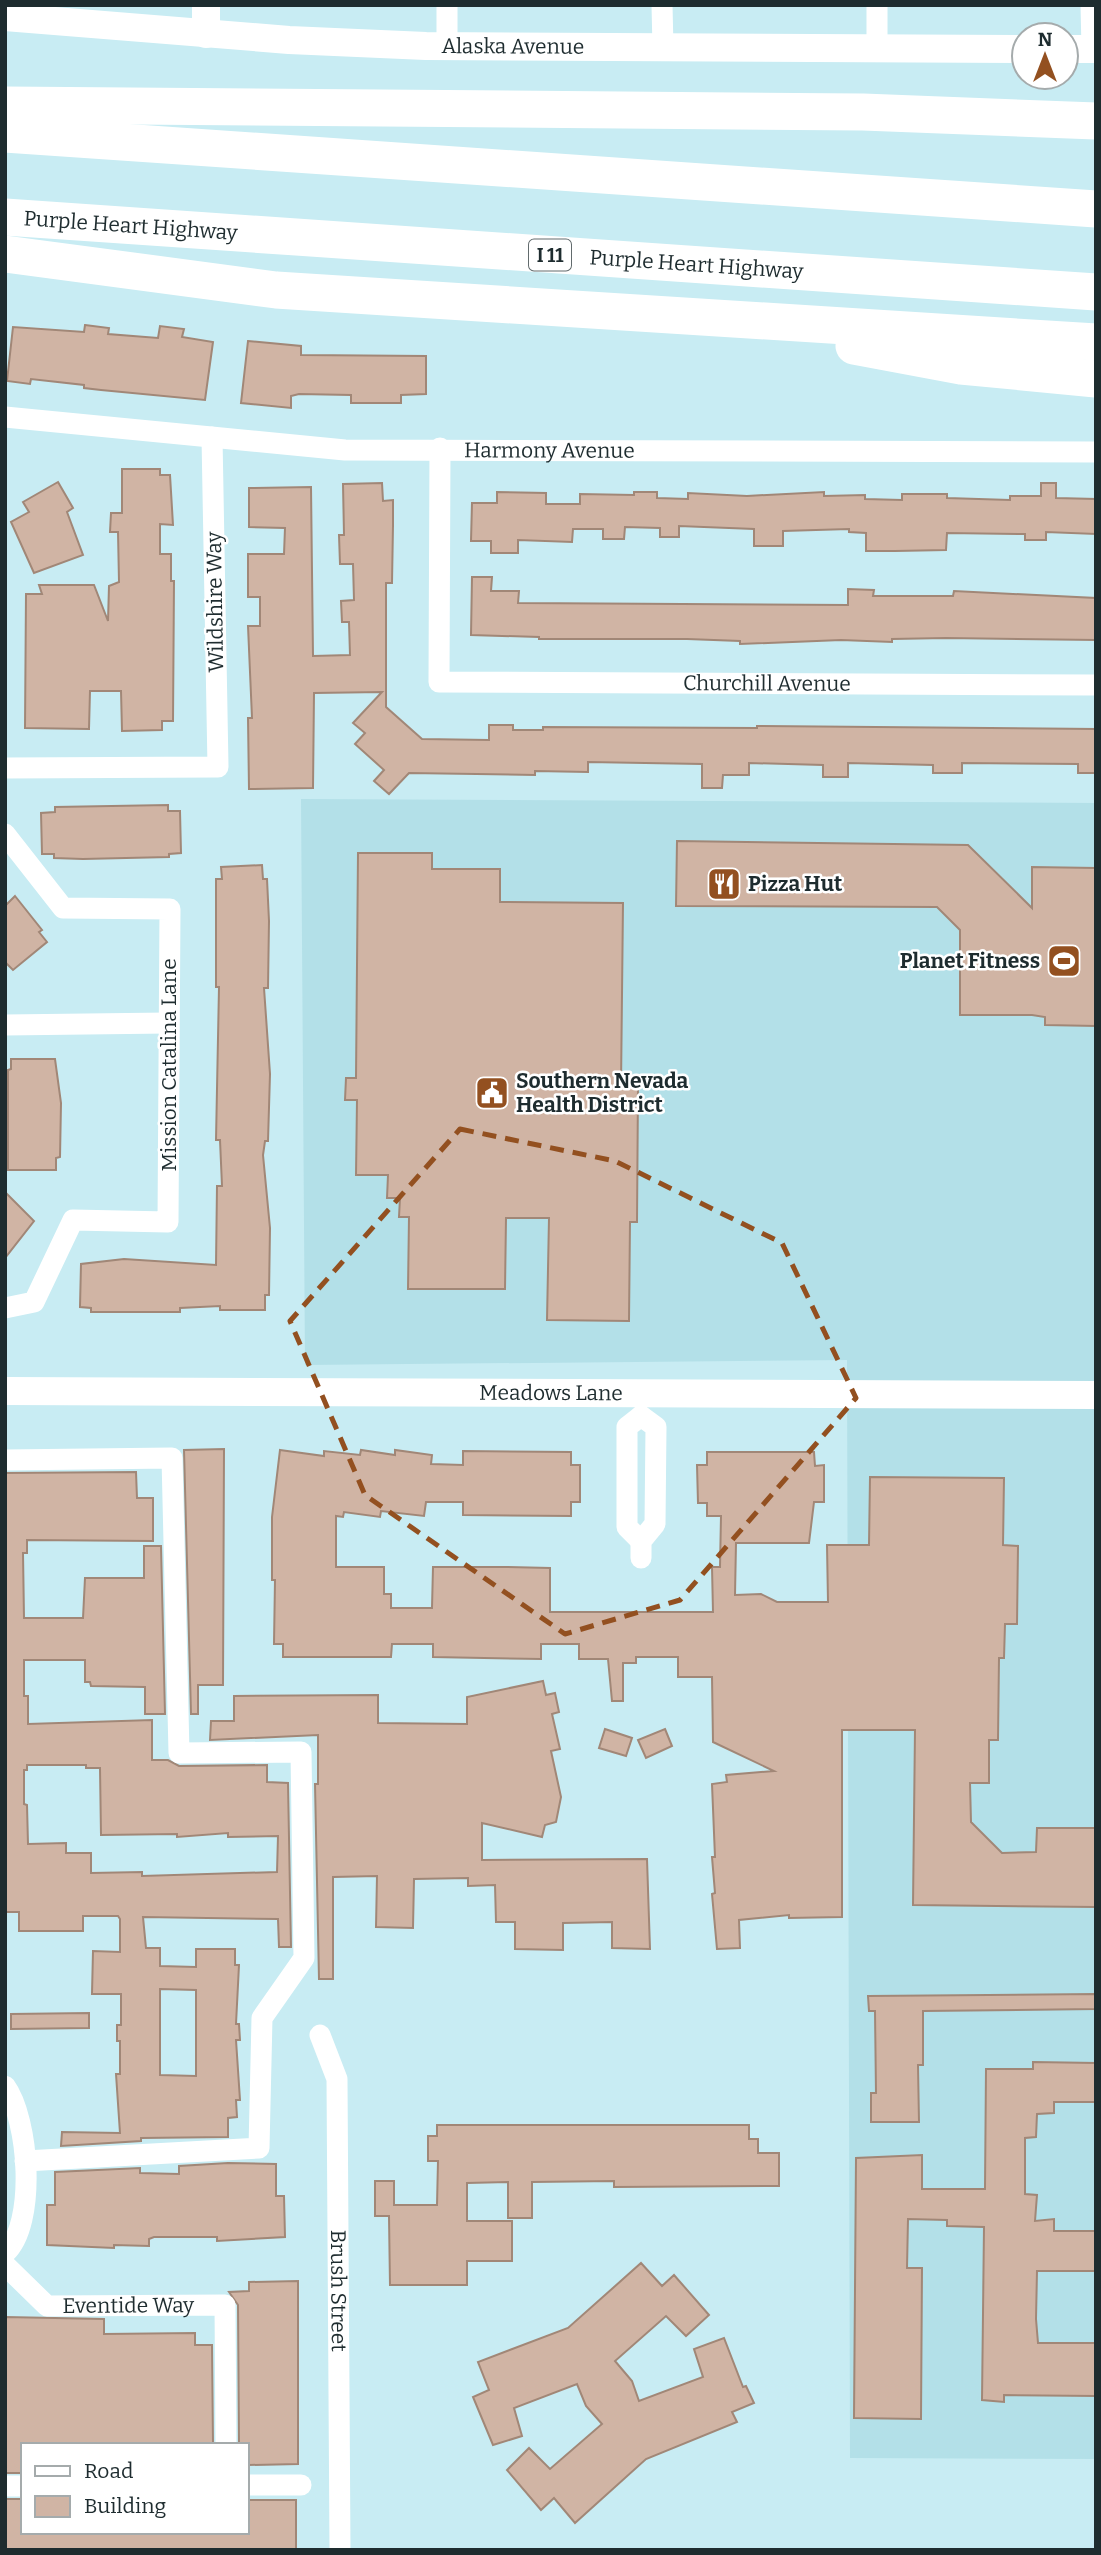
<svg xmlns="http://www.w3.org/2000/svg" width="1101" height="2555" font-family="Bitter,serif">
<style>
.built{fill:#b3e0e8}
.building{fill:#d0b4a4;stroke:#a18777;stroke-width:2;fill-rule:evenodd}
.lines{fill:none;stroke-linecap:round;stroke-linejoin:round}
.street{stroke:#fff;stroke-width:21}
.secondary{stroke:#fff;stroke-width:28}
.highway{stroke:#fff;stroke-width:37}
.marked{fill:none;stroke:#935020;stroke-width:5;stroke-dasharray:14 9;stroke-linejoin:round}
.labels{text-anchor:middle;stroke-width:5;stroke-linejoin:round;paint-order:stroke}
.shield{fill:#fff;stroke:#626b6d;stroke-width:2}
.shield-label{font-size:19px;font-weight:bold;fill:#1e2c2f}
.street-label{font-size:21px;fill:#1e2c2f;stroke:#fff}
.poi-label{font-size:21px;font-weight:bold;fill:#1e2c2f;stroke:#fff;text-anchor:start}
</style>
<rect width="100%" height="100%" fill="#c8ecf3"/>
<path class="built" d="M301 799 1096 803V2459L850 2458 847 1360 305 1365Z"/>
<g class="building">
<path d="M85 325 109 328 108 334 158 338 160 326 184 329 182 337 213 342 205 400 101 390 84 388V385L31 379 30 384 7 381 13 327 84 332Z"/>
<path d="M248 341 301 346V355L426 356V394L401 395V403H351V395L299 394 291 396V408L241 403Z"/>
<path d="M122 469H160V475H170L173 525 160 524V554H171V581H174L173 721H162V730L122 731 121 691H90L89 729 25 728 26 594H42L39 585H94L108 621 109 586 119 582 118 532H110L111 513H122Z"/>
<path d="M58 482 73 508 67 512 83 555 34 573 11 522 29 512 23 502Z"/>
<path d="M382 483 383 501 393 500V525L392 583H386V707L422 739 489 740V725H513V730H543V727L757 728V726L1096 729V773H1078V764L962 763V773H933V765L848 763V777H823V765L749 763V775H723L722 788H702V764L588 762V772L535 771V775L409 773 389 794 374 781 384 770 355 744 365 733 353 723 382 692 314 693 313 788 249 789 248 718H252L248 626H260V597H248V554H284L285 528 249 527V488L311 487 313 656 350 655 349 622H342L341 601 354 600 353 564H340L339 535H344L343 484Z"/>
<path d="M1041 483H1056V498L1096 499V534L1046 532V540H1025V534L947 533 946 550 895 551H866V533L849 532V529L783 531V546H754V529L679 526V537H660V528L625 527 624 539H603V529H573L572 542 518 540V553H491V541H471L472 503H497V492L546 493V504H580V494L634 495V492H657V498L688 499V493L747 496 824 492V496L865 495V499L902 500V494H947V498L1010 500V496H1041Z"/>
<path d="M472 577H492L491 591H519L518 603 848 605V589L874 590 873 596H953L954 591 1096 598V640L946 638 892 639V642L841 640 740 644V641L687 639H539V637L471 635Z"/>
<path d="M168 805V811H180L181 853 169 854V857L83 859 54 858V854H42L41 813 55 812V807Z"/>
<path d="M677 841 968 845 1032 908V867L1096 868V1026L1045 1025V1017L1032 1015H960V930L937 907 676 906Z"/>
<path d="M358 853H432V869H500V902L623 903 621 1086H638L637 1222H630L629 1321 547 1320 549 1218H506L505 1289H408L409 1217H399L400 1198H387L388 1175H356L357 1100H345L346 1078H356Z"/>
<path d="M262 865 263 879H267L269 921 268 988H264L270 1074 268 1141H265L263 1155 270 1228 269 1295H265V1310H220V1306L180 1308V1312H91V1308L80 1307 81 1264 124 1259 216 1265 217 1186H222L220 1140H216L219 987H216V879H222L221 867Z"/>
<path d="M15 896 42 930 39 932 47 942 13 970 5 962V906Z"/>
<path d="M11 1059H55L61 1103 60 1157 56 1158V1170H8V1070L11 1069Z"/>
<path d="M5 1192 34 1221 5 1258Z"/>
<path d="M224 1449 223 1685H198V1714H191L184 1450Z"/>
<path d="M280 1450 324 1456V1451L360 1455 361 1450 395 1455V1450L432 1455 431 1464 463 1465V1451L571 1452V1465H580V1502H571V1516L463 1515V1502H426L424 1516 381 1511 380 1517 344 1512 343 1517 336 1516V1567H384V1594H391V1608H432L433 1567H508L550 1568V1612H713L712 1567H720L721 1516H707V1503H698L697 1465H707V1452H814L815 1466 824 1465V1502H814L809 1543H736L735 1595 761 1594 777 1602H828L827 1545H869L870 1477 1004 1478 1003 1545 1018 1546 1017 1624H1005L1004 1658H999L998 1740H989V1783H970L971 1822 1002 1853 1036 1852 1037 1828H1096V1907L913 1905 915 1730H842V1917L789 1918V1915L739 1920 740 1948 717 1949 712 1894 715 1893 712 1857H715L712 1784 727 1782 726 1775 774 1771 713 1742 712 1677H678V1657H636V1663H623V1701H612L608 1659H579V1644H541V1659L433 1657V1644H392L391 1657H283V1644H274L275 1580H272V1517Z"/>
<path d="M136 1472 137 1498H153V1541L27 1540V1553H23L24 1618H83L85 1578H144V1546H161L165 1714H145V1687L91 1686 90 1682H85V1660H24V1696H28V1724L152 1720V1760H168L179 1766 267 1765V1782L288 1783 291 1947H279L278 1919 143 1917 146 1948H160V1966L196 1967V1949H235V1965H239L236 2024H239L240 2040H236L240 2100H236L237 2117 228 2118V2137L141 2138V2141L61 2146 62 2132 120 2133 116 2074H120V2041H117V2025H121V1994H92L93 1951 120 1952V1919L118 1916H83V1931H19V1912H5V1473ZM27 1765H86V1768H100L101 1835 177 1834V1837L228 1833V1837L278 1836 277 1872 142 1876V1872L91 1873V1853H66V1843L28 1844 27 1805 24 1804V1770H27ZM160 1989 196 1990V2076L160 2075Z"/>
<path d="M543 1681 546 1695 555 1693 559 1712 552 1714 560 1749 551 1751 561 1797 556 1822 545 1825 542 1837 482 1823V1860L647 1859 650 1949 612 1948V1922L563 1923V1950L515 1949V1922H496L495 1885 468 1886V1878L414 1879 413 1928 376 1927 377 1876 333 1877V1979H319L315 1784H318V1735L210 1740 211 1721H234V1696L378 1695V1723L467 1724V1697Z"/>
<path d="M605 1729 632 1738 626 1756 599 1748Z"/>
<path d="M665 1729 672 1746 646 1758 638 1740Z"/>
<path d="M1096 1994V2009L923 2011V2065H918L919 2122H871V2093H876L875 2011H869L868 1996Z"/>
<path d="M89 2013V2028L11 2029V2014Z"/>
<path d="M1033 2062 1096 2063V2102H1054V2113L1037 2114 1036 2137 1025 2138V2194L1037 2195 1035 2221 1054 2219V2231H1096V2271H1037L1036 2319 1038 2343H1096V2396L1004 2395V2402L982 2400 984 2227 947 2226V2220L908 2219 907 2268H922L921 2419 854 2418 856 2158 922 2155V2189H985L986 2069H1033Z"/>
<path d="M437 2125H749V2139H758V2153H779V2186L614 2187V2181L532 2182V2218H508V2182L467 2183V2221H512V2261H467V2285H390L389 2216H375V2181H394V2205H437L438 2161H428V2136H437Z"/>
<path d="M228 2163 276 2164V2196H284L285 2237 217 2241V2237H154L149 2239V2246L114 2245V2248L47 2245V2205H55V2172L140 2168V2173L179 2174V2166Z"/>
<path d="M641 2263 662 2286 674 2275 709 2315 686 2336 666 2316 615 2361 632 2381 639 2401 703 2377 694 2349 724 2338 743 2387 746 2386 754 2403 732 2412 737 2422 646 2459 575 2523 554 2498 541 2510 507 2470 529 2448 550 2469 602 2424 586 2406 577 2384 514 2408 522 2436 493 2445 473 2397 489 2390 478 2362 568 2328Z"/>
<path d="M298 2281V2464L249 2465 247 2445H239L238 2305 229 2292 249 2291V2282Z"/>
<path d="M5 2317 104 2319V2334L195 2333V2345H212L213 2444 23 2445V2473H5Z"/>
<path d="M5 2499H23V2532H247L249 2500H296V2550H5Z"/>
</g>
<g class="lines">
<g class="street">
<path d="M447 5V47"/>
<path d="M662 5 663 48"/>
<path d="M877 5V49"/>
<path d="M1091 5 1092 49"/>
<path id="s1" d="M5 417 345 450 1096 452"/>
<path id="s2" d="M440 448 439 682 1096 685"/>
<path d="M5 768 218 767 212 437"/>
<path d="M5 834 63 908 170 909 168 1222 73 1220 34 1302 5 1308"/>
<path d="M5 1025 168 1023"/>
<path d="M5 1460 172 1458 179 1753 301 1752 304 1958 262 2018 259 2148 25 2161"/>
<path d="M641 1541 627 1527V1427L641 1416"/>
<path d="M641 1558V1541L655 1524 656 1427 641 1416"/>
<path id="s3" d="M320 2035 337 2079 340 2550"/>
<path d="M5 2086C29 2119 37 2224 5 2253"/>
<path id="s4" d="M5 2265 47 2306 225 2305 226 2445"/>
<path d="M247 2485H301"/>
<path d="M5 2486H23"/>
</g>
<g class="secondary">
<path d="M206 5V34"/>
<path id="s5" d="M5 17 289 40 426 46 1024 49"/>
<path d="M1066 49H1096"/>
<path id="s6" d="M5 1391 1096 1395"/>
</g>
<g class="highway">
<path d="M5 105 863 112 1096 121"/>
<path d="M5 134 1096 209"/>
<path id="s7" d="M5 217 1096 292"/>
<path d="M5 254 276 290 1096 342"/>
<path d="M854 346 961 366 1096 379"/>
</g>
</g>
<path class="marked" d="M460 1129 615 1161 782 1243 856 1398 680 1600 565 1634 365 1495 290 1321Z"/>
<defs>
<symbol id="restaurant-square" viewBox="-11 -11 22 22"><rect x="-9" y="-9" width="18" height="18" rx="4" fill="#935020" stroke="#fff"/><path d="M-5-6h1v4h1v-4h1v4h1v-4h1v5L-1.5 .5V6h-2V.5L-5-1ZM5-6V6H3V1.5H1.5Q1.5-4 5-6Z" fill="#fff"/></symbol>
<symbol id="stadium-square" viewBox="-11 -11 22 22"><rect x="-9" y="-9" width="18" height="18" rx="4" fill="#935020" stroke="#fff"/><path d="M0-5a6.5 5 0 1 0 0 10a6.5 5 0 1 0 0-10ZM-3.5-1.8h7v3.6h-7Z" fill="#fff"/></symbol>
<symbol id="civic-square" viewBox="-11 -11 22 22"><rect x="-9" y="-9" width="18" height="18" rx="4" fill="#935020" stroke="#fff"/><path d="M-.6-6.5H3V-4.5H.6V-3L4-1V1h2V6H-6V1h2V-1L-.6-3ZM-1.2 2.5V6h2.4V2.5Z" fill="#fff"/></symbol>
</defs>
<g fill-rule="evenodd">
<use href="#restaurant-square" x="705" y="865" width="38" height="38"/>
<use href="#stadium-square" x="1045" y="942" width="38" height="38"/>
<use href="#civic-square" x="473" y="1074" width="38" height="38"/>
</g>
<g class="labels">
<rect class="shield" x="529" y="239.5" width="42" height="31" rx="5"/>
<g class="shield-label">
<text x="550" y="262">I 11</text>
</g>
<g class="street-label">
<text dy="7" stroke="none"><textPath href="#s5" startOffset="509">Alaska Avenue</textPath></text>
<text dy="7" stroke="none"><textPath href="#s7" startOffset="126">Purple Heart Highway</textPath></text>
<text dy="7" stroke="none"><textPath href="#s7" startOffset="693">Purple Heart Highway</textPath></text>
<text dy="7" stroke="none"><textPath href="#s1" startOffset="546">Harmony Avenue</textPath></text>
<text transform="translate(215 602) rotate(-91)" y="7">Wildshire Way</text>
<text dy="7" stroke="none"><textPath href="#s2" startOffset="562">Churchill Avenue</textPath></text>
<text transform="translate(169 1065) rotate(-90)" y="7">Mission Catalina Lane</text>
<text dy="7" stroke="none"><textPath href="#s6" startOffset="546">Meadows Lane</textPath></text>
<text dy="7" stroke="none"><textPath href="#s3" startOffset="259">Brush Street</textPath></text>
<text dy="7" stroke="none"><textPath href="#s4" startOffset="140">Eventide Way</textPath></text>
</g>
<g class="poi-label">
<text x="748" y="891">Pizza Hut</text>
<text x="1040" y="968" text-anchor="end">Planet Fitness</text>
<text x="516" y="1088">Southern Nevada<tspan x="516" dy="24">Health District</tspan></text>
</g>
</g>
<rect width="1101" height="2555" fill="none" stroke="#1e2c2f" stroke-width="14"/>
<rect x="21" y="2443" width="228" height="91" fill="#ffffff" stroke="#a5abac" stroke-width="2"/>
<rect x="35" y="2466" width="35" height="10" fill="#ffffff" stroke="#a5abac" stroke-width="2"/>
<text x="84" y="2478" font-size="21" fill="#1e2c2f">Road</text>
<rect x="35" y="2496" width="35" height="21" fill="#d0b4a4" stroke="#a5abac" stroke-width="2"/>
<text x="84" y="2513" font-size="21" fill="#1e2c2f">Building</text>
<g transform="translate(1045 56)"><circle r="33" fill="#ffffff" stroke="#a5abac" stroke-width="2"/>
<path d="M0-5L12 26L0 18L-12 26Z" fill="#935020"/>
<text y="-10" font-size="19" font-weight="bold" text-anchor="middle" fill="#1e2c2f">N</text>
</g>
</svg>
